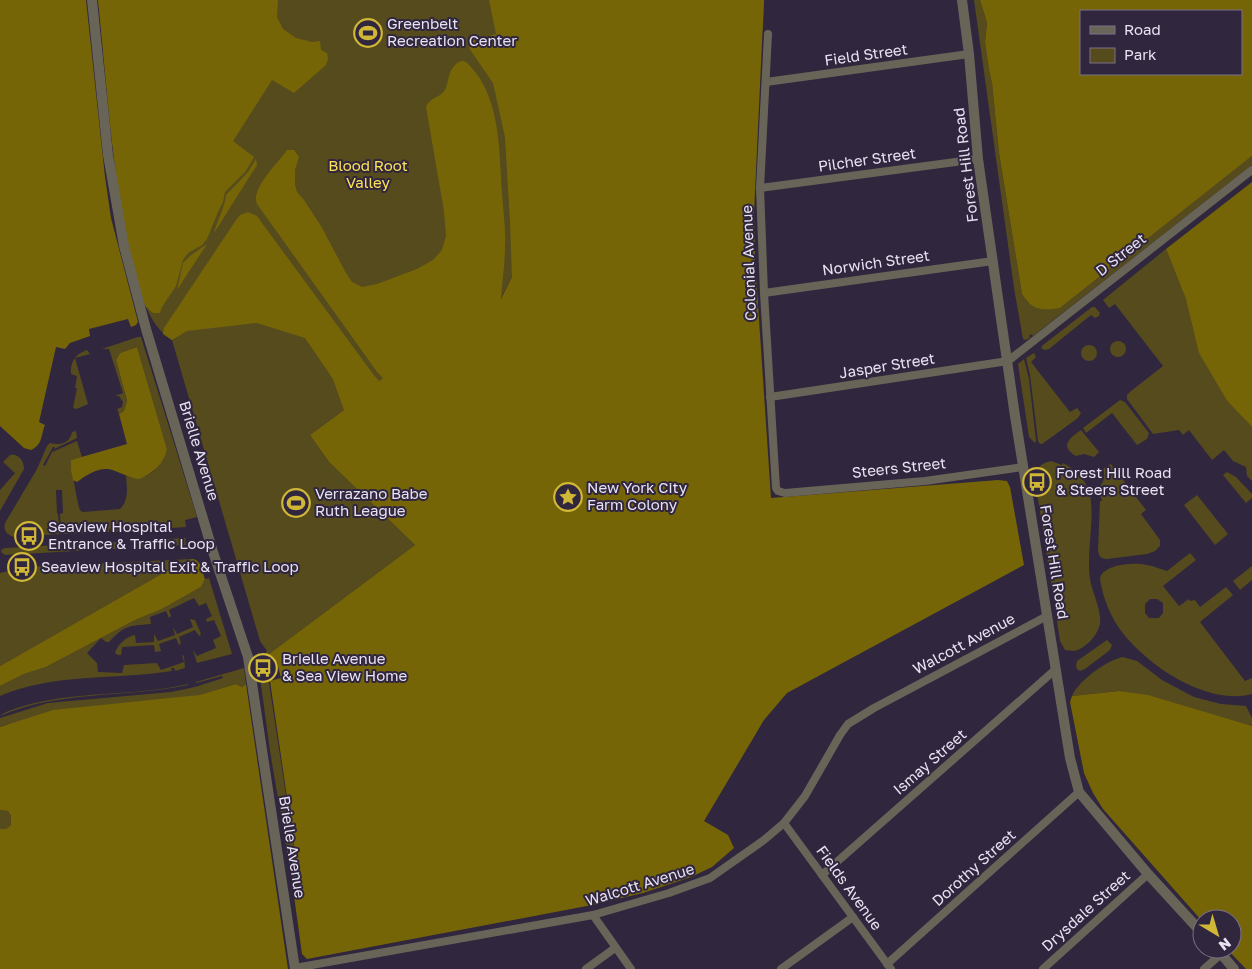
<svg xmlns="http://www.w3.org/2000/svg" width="1252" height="969" font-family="'Golos Text',sans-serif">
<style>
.green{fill:#554b1d;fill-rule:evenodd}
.forest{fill:#766507;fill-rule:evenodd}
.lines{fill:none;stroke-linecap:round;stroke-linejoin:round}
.minor{stroke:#686558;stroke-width:8}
.tertiary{stroke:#686558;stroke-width:10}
.labels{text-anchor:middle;stroke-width:4;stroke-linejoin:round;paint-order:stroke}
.poi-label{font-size:15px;fill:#e8e2f2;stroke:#30263e;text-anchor:start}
.street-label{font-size:15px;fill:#e8e2f2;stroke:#30263e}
.park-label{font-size:15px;fill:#fee255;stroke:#30263e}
</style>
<rect width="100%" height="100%" fill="#30263e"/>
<g class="green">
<path d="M98 0H764L763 29 533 236 499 302 393 370 344 410 310 435 329 462 415 545 269 654 268 664 270 669 267 670 299 880 292 881 270 751 259 670 261 662 267 651 260 641 172 340C160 333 150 318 145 304 138 288 135 270 131 253 111 170 107 84 98 0Z"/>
<path d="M974 0H980L987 23 985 42 989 70 992 83 999 153 1022 294 1027 302 1060 308 1252 156V165L1033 336 1031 334 1029 336 1030 338 1025 340 1023 339 1014 288Z"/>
<path d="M1166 249 1228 402 1252 427V481L1247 476 1246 467 1233 461 1224 450 1212 460 1189 430 1183 435 1179 430 1153 434 1127 399V395L1131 391 1163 366 1115 304 1109 308 1103 300Z"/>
<path d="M1092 307H1095L1100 313 1099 316 1095 318 1091 315 1049 349 1045 350 1041 348 1043 345Z"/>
<path d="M138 337H141L197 517 185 520 186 527 111 532 110 528 109 529V532L61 534 60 514 63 513 62 490H56L57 513 58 514 60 534 14 537C7 535 3 530 5 523L37 469 47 446 50 443C60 446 70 443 72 432L76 431 77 438 54 449 55 447H53L43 465 45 466 52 452 77 441 82 457 71 460C71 466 78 507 80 510 81 511 82 512 83 512L120 509C129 500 127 488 126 476 145 483 163 468 167 449L137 347 120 353 116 360 127 402 124 411 119 414 117 409 122 407 123 402 119 396H115L123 393 109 349H102Z"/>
<circle cx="1118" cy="349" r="8"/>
<circle cx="1089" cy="353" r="8"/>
<path d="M87 350 90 354 75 358 88 404 77 409 73 408 77 388H75L77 376 71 374C70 362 75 354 87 350Z"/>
<path d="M1034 353 1036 357 1031 362 1070 412 1077 408 1081 413 1078 418 1042 444H1040L1038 441 1030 375 1026 358Z"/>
<path d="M1024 359 1029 379 1036 441 1035 443 1029 437 1018 364Z"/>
<path d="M1120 400 1125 402 1149 433 1147 439 1137 445 1112 413 1086 433 1083 428Z"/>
<path d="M1081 430 1099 452 1094 457 1084 454 1076 456C1059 446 1070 438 1081 430Z"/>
<path d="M10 455C19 453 24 461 24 469L0 511V490L15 473 3 462Z"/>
<path d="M1051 461 1062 465 1063 463C1075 469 1084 478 1089 491 1096 513 1086 552 1090 579 1092 592 1102 611 1100 624 1097 636 1087 647 1075 651L1065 650 1060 641 1036 486H1039C1038 474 1033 465 1051 461Z"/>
<path d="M1111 464 1146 510 1141 514 1160 540V546L1155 551 1147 554 1107 559C1101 559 1099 556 1098 551L1100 501H1102L1098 488C1104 482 1106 477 1103 469Z"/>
<path d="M1227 472 1236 477 1252 494V498L1246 503 1223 475Z"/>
<path d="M1197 495 1228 534 1215 545 1184 505Z"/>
<path d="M186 538 185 540 186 545 131 548 132 544 131 541Z"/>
<path d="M109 542 111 544 113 542H121L122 549H113V547H111V549L5 555 1 552 2 549 6 548Z"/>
<path d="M1190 553 1196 560 1163 586 1179 606 1189 599 1190 601 1195 600 1200 607 1226 587 1233 595 1200 622 1245 681 1252 678V694C1207 706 1148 666 1122 632 1110 616 1103 598 1100 579 1102 564 1135 562 1147 565 1154 566 1160 569 1167 571ZM1150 599H1157L1163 603V613L1159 618H1149L1145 613V604Z"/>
<path d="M192 559 179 564 0 666V573L26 567Z"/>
<path d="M1252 566V580L1240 590 1233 581Z"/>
<path d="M209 578 232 654 197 663 193 650 197 656 216 648 213 640 221 636 214 620 207 622 206 619 212 616 206 603 199 606 194 598 169 610 171 616 169 618 166 611 150 617 151 624C128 626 125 625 109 642H106L101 638 87 653 97 663 98 672 122 673 124 665 157 663 161 670 184 662 182 655 184 656 185 668 175 671 174 668H171L172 671C115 680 53 673 0 696V686L24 674 46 667 135 620 162 609 201 587 205 579Z"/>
<path d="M190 619 195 620 201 634 199 636 195 630 179 637 181 643 179 645 176 638 159 644 161 651 155 652 154 645 122 647 121 655H118L115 653C117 645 127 636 135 635L136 643 154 642V634L158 641 175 635 173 627 177 634 193 627Z"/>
<path d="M1107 640 1112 645 1110 650 1085 669 1080 671 1077 669 1076 666 1077 661Z"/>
<path d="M1123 657 1137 661 1162 680 1194 697 1221 704 1246 706 1252 718V726L1119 691 1072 696C1079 680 1107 660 1123 657Z"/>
<path d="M244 668 246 684 242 687 236 684 199 695 5 725 0 727V718L48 703 171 692 195 687 223 678 222 676 196 683V682Z"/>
<path d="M188 684V685C126 698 59 690 0 716 4 712 14 709 20 707 75 690 133 697 188 684Z"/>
<path d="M0 810 8 811 11 816V825L6 829H0Z"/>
</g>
<g class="forest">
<path d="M0 0H86L105 177 111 218 138 322 136 325 131 327 128 319 89 329 90 336 70 343 65 349 56 347 39 422 45 425C41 434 43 445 31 450L24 448 0 426Z"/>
<path d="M98 0H278L277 17 283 29 296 38 312 42 320 41 321 50 327 53 328 59 326 65 294 93 272 80 233 141 254 157 246 171 225 192 223 202 218 212 207 239 202 245 188 253 183 260 176 286 162 307 160 313H153L145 306C113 208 109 102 98 0Z"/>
<path d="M489 0H764L754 213 755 260 771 498 998 480 1007 481 1010 487 1024 565 787 693 764 720 704 821 728 835 734 848 712 867 691 877 643 893 592 905 307 959 302 954 292 881 299 879 270 681 281 678 277 662 271 664 269 666 268 664 269 654 415 545 329 462 310 435 344 410 333 379 305 338 257 323 187 331 172 340 163 334 164 328 236 220 240 215 248 212 257 216 262 223 373 374 379 381 383 378 377 372 365 355 257 204C250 189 279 162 287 150H294L299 157 295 170V185L297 192 304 200 321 226 346 273 352 282 362 287 377 284 417 269 433 260 442 250 446 236 444 211 426 107C430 97 440 98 445 90 449 81 448 72 455 65 461 59 465 60 470 66 501 98 499 151 502 193 503 211 506 229 505 246 505 264 502 282 501 299L512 277 510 222 505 137 493 83 469 48 472 41 496 34Z"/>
<path d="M980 0H1252V156L1060 308C1042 311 1031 310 1022 294L999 153 992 83 989 70 985 42 987 23ZM1081 11H1241V74H1081Z"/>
<path d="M256 159 257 165 214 233C217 220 225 208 226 195L248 172Z"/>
<path d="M1252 182V427L1228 402 1199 353 1186 299 1166 249Z"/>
<path d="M207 244 177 290 183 263 190 256Z"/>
<path d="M137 347 167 449C164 465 153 473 139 479 129 478 124 474 115 471 101 465 88 474 77 482L73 480 71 470V460L127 444 119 414 124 411 127 401 116 360 120 353Z"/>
<path d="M192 559C202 560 202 571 205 579L201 587 162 609 135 620 46 667 24 674 0 686V666L179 564Z"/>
<path d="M236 684 242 687 246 684 288 969H0V829H6L11 825V816L8 811 0 810V727L53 710 199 695Z"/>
<path d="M1119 691 1148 695 1252 726V969H1246L1227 949H1232V919H1202V921L1126 835 1103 809 1093 793 1084 773 1070 702 1072 696Z"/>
</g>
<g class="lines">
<g class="minor">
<path d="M768 34 760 188 764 293 776 488 778 491 785 493 925 481 1023 467"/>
<path d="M766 82 969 54"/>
<path d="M760 188 978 159"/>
<path d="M764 293 993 261"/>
<path d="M770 397 1008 361 1252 170"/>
<path d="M784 823 891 969"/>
<path d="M822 875 1056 669"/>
<path d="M593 915 631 969"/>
<path d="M887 964 1079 792"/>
<path d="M295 968 593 915 669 893 710 878 764 840 784 823 805 796 840 735 848 724 874 708 1047 616"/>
<path d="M586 969 615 948"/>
<path d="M781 969 853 917"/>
<path d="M1043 969 1148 874"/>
<path d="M1204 969 1221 954"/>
</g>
<g class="tertiary">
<path d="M92 0 108 155 124 246 146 329 213 552 248 657 295 969"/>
<path d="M962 0 969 54 978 159 1015 416 1070 758 1079 792 1148 874 1202 933"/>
<path d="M1217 949 1234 969"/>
</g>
</g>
<defs>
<symbol id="stadium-ring" viewBox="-11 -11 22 22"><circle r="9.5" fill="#30263e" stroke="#d0b736" stroke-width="1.5"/><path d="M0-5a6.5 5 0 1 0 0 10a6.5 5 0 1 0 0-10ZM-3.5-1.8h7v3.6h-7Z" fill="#d0b736"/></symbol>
<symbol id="bus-ring" viewBox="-11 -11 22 22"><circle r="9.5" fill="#30263e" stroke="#d0b736" stroke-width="1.5"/><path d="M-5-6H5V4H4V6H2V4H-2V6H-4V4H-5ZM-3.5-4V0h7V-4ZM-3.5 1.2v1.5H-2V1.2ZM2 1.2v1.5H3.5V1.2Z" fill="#d0b736"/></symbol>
<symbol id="sight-ring" viewBox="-11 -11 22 22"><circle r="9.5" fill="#30263e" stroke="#d0b736" stroke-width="1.5"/><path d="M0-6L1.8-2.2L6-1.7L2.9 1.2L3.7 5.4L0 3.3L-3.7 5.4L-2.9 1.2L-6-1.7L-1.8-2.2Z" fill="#d0b736"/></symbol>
</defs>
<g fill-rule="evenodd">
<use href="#stadium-ring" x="352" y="17" width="32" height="32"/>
<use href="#bus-ring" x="1021" y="466" width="32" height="32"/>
<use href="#sight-ring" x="552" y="481" width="32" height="32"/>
<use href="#stadium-ring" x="280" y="487" width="32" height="32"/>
<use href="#bus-ring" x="13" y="520" width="32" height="32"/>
<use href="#bus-ring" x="6" y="551" width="32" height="32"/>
<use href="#bus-ring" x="247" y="652" width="32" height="32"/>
</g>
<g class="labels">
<g class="poi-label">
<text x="387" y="29">Greenbelt<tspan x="387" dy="17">Recreation Center</tspan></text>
<text x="1056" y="478">Forest Hill Road<tspan x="1056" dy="17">&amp; Steers Street</tspan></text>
<text x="587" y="493">New York City<tspan x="587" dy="17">Farm Colony</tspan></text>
<text x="315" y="499">Verrazano Babe<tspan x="315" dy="17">Ruth League</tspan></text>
<text x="48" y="532">Seaview Hospital<tspan x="48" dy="17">Entrance &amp; Traffic Loop</tspan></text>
<text x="41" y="572">Seaview Hospital Exit &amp; Traffic Loop</text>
<text x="282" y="664">Brielle Avenue<tspan x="282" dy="17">&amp; Sea View Home</tspan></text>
</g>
<g class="street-label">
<text transform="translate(866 55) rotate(-8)" y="5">Field Street</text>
<text transform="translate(867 160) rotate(-8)" y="5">Pilcher Street</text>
<text transform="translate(966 165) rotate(-97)" y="5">Forest Hill Road</text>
<text transform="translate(1121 255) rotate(-38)" y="5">D Street</text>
<text transform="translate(749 263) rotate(-92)" y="5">Colonial Avenue</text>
<text transform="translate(876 263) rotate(-8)" y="5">Norwich Street</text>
<text transform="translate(887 366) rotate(-9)" y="5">Jasper Street</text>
<text transform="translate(199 451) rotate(73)" y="5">Brielle Avenue</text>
<text transform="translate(899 468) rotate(-6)" y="5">Steers Street</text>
<text transform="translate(1054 562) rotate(81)" y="5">Forest Hill Road</text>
<text transform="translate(964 644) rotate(-28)" y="5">Walcott Avenue</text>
<text transform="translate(930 762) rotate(-41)" y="5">Ismay Street</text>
<text transform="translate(292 847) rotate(81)" y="5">Brielle Avenue</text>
<text transform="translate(974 868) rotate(-42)" y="5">Dorothy Street</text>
<text transform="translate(640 885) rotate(-17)" y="5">Walcott Avenue</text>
<text transform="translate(849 888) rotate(54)" y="5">Fields Avenue</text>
<text transform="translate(1086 911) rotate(-42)" y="5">Drysdale Street</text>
</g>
<g class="park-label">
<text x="368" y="171">Blood Root<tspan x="368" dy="17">Valley</tspan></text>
</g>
</g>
<rect x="1080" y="10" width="162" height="65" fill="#30263e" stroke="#7a7186"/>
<rect x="1090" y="26" width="25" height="8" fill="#686558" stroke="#7a7186"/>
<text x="1124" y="35" font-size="15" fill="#e8e2f2">Road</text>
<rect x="1090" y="48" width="25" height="15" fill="#554b1d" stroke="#7a7186"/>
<text x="1124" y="60" font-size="15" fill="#e8e2f2">Park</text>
<g transform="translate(1217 934) rotate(142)"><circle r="24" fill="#30263e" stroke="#7a7186"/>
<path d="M0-4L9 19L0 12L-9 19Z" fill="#d0b736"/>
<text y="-8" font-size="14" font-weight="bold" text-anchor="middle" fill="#e8e2f2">N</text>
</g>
</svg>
